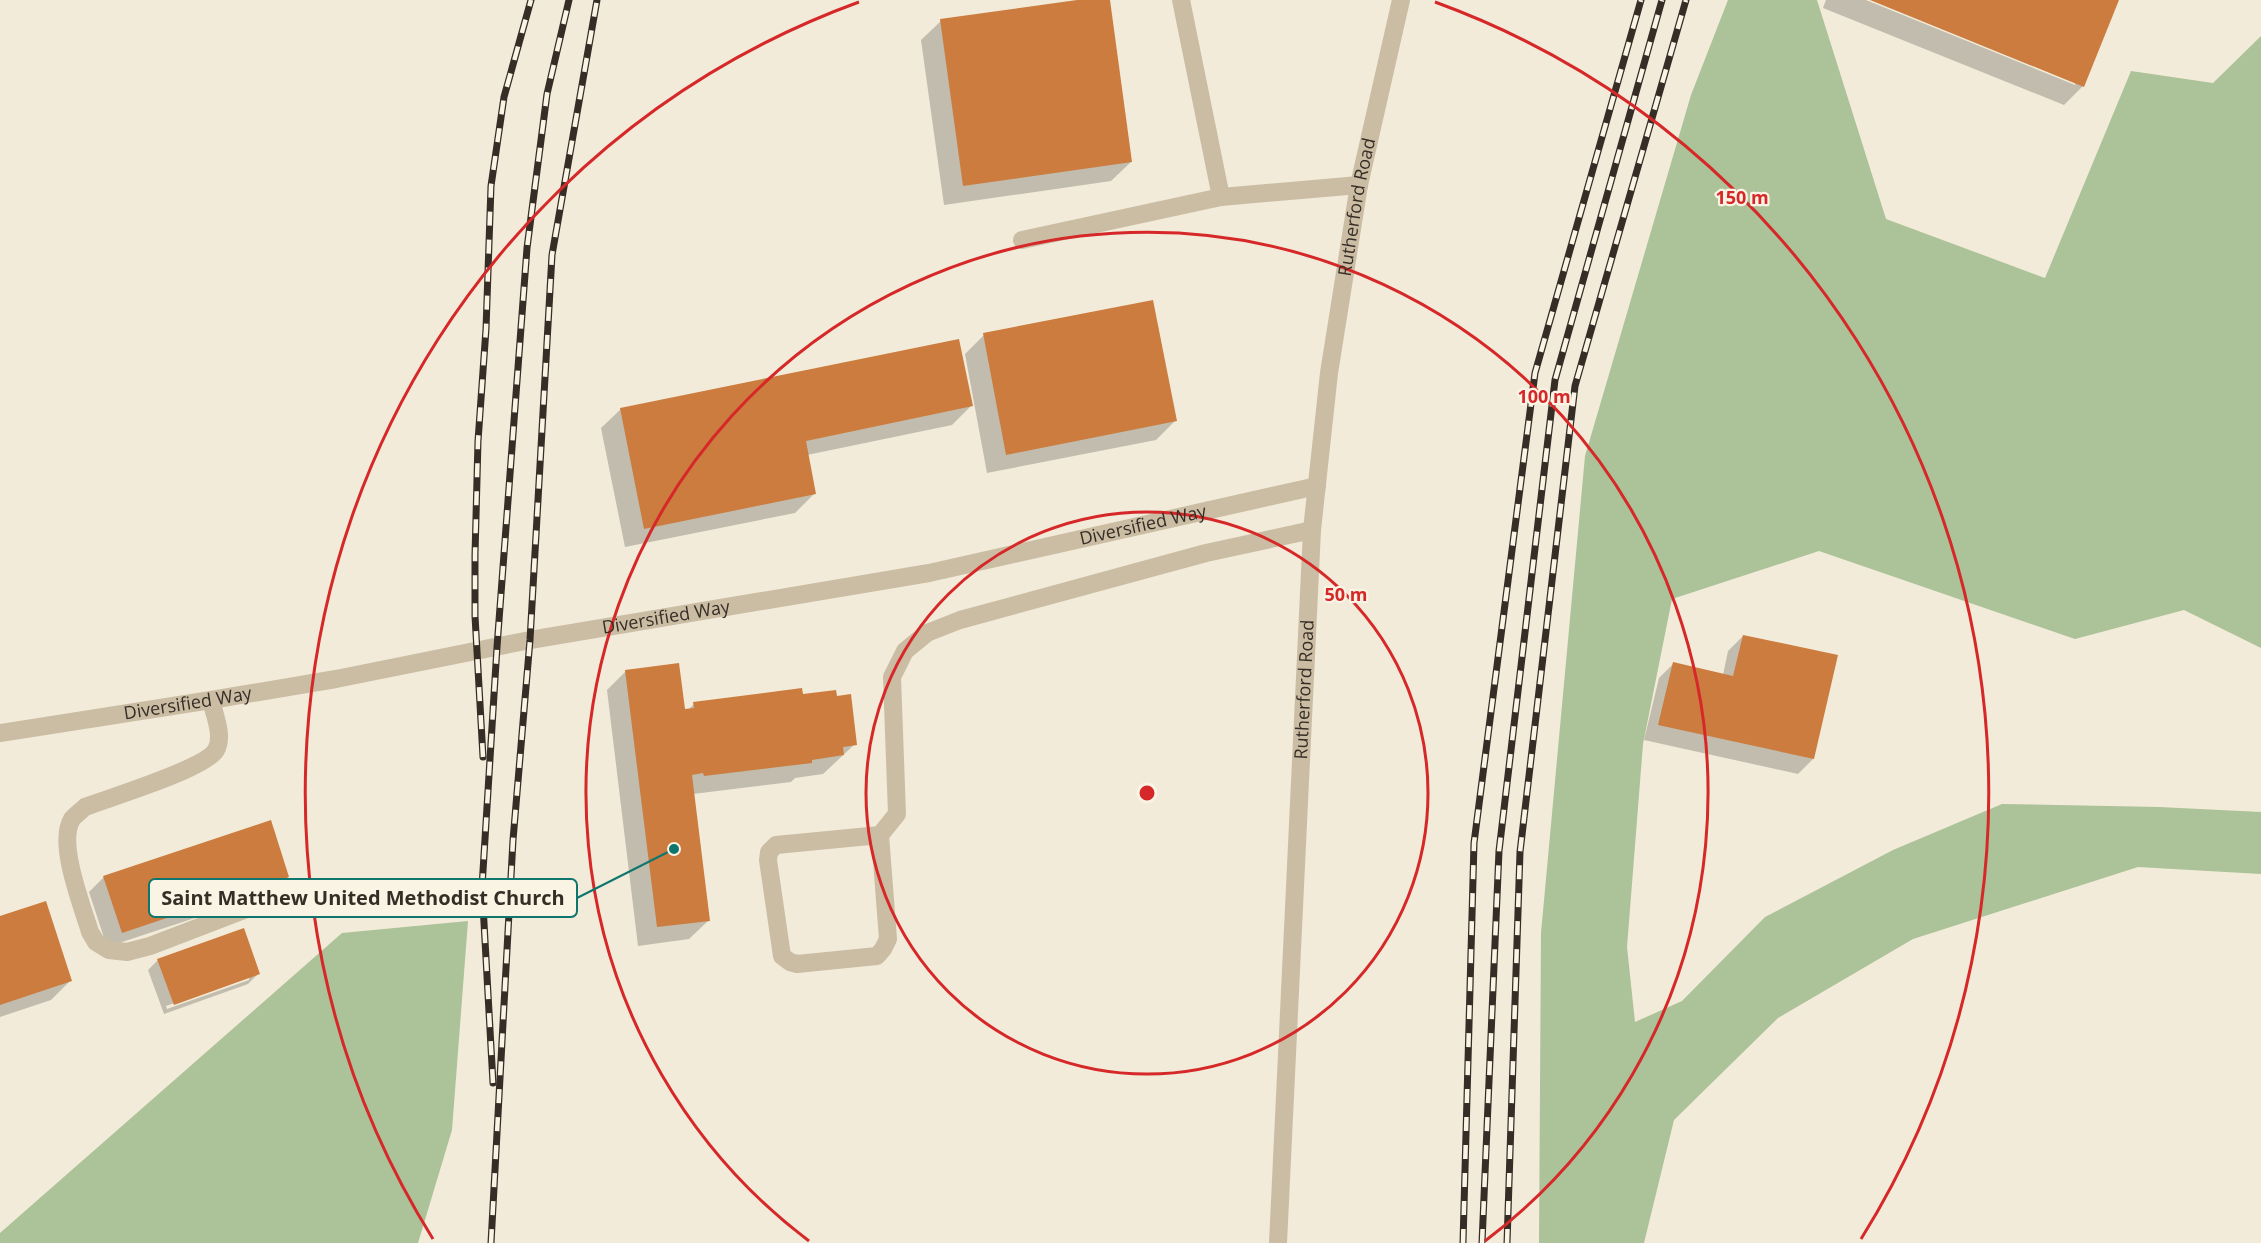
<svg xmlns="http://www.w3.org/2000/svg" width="2261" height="1243" font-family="'Open Sans',sans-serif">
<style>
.green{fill:#acc298}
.shadow{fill:#0003;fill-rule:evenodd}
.building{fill:#cb7c3e}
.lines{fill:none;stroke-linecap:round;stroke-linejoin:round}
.minor{stroke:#cbbda4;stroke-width:18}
.rail-casing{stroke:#362e26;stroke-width:7}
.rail{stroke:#faf4e5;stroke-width:4.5;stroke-dasharray:14;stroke-linecap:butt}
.ring{fill:none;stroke:#d62828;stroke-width:3}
.labels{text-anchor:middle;stroke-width:4.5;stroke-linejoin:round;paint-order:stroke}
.street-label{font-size:18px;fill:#362e26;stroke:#faf4e5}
.centre{fill:#d62828;stroke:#faf4e5;stroke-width:3}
.ring-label{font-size:18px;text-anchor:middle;font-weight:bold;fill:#d62828;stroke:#faf4e5;stroke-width:4.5;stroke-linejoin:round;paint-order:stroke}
.leader{fill:none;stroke:#0f766e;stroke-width:2}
.callout-dot{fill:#0f766e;stroke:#faf4e5;stroke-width:2}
.callout{fill:#faf4e5;stroke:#0f766e;stroke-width:2}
.callout-label{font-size:20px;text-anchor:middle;font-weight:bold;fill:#362e26}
</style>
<rect width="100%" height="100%" fill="#f2ebd9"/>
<g class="green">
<path d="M1728 0H1817L1886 219 2045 278 2131 71 2213 83 2261 36V648L2184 610 2075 639 1819 551 1672 599 1643 744 1627 947 1635 1022 1682 1001 1765 917 1893 850 2002 804 2159 807 2261 812V874L2138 867 1913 939 1778 1018 1674 1120 1644 1243H1539L1541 933 1585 456 1691 95Z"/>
<path d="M468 921 452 1130 418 1243H0V1233L342 933Z"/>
</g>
<g class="shadow">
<path d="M1088 0H1108L1131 162 1111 181 944 205 921 40 941 21Z"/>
<path d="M1826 0H1866L2075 85V81L1874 0H2118L2083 86 2064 105 1823 8Z"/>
<path d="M984 335 1175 421 1156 440 987 473 965 354Z"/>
<path d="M971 406 952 425 807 455 815 493 795 513 625 547 601 428 621 409Z"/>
<path d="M1743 636 1813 759 1798 774 1644 740 1659 678 1673 664 1723 675 1728 651Z"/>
<path d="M626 671 683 711 688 710 694 704 801 696 855 744 823 774 795 778 791 782 693 794 709 920 689 939 638 946 607 690Z"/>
<path d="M104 877H288L273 892 107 947 89 892Z"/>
<path d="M0 917 70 981 51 1000 0 1017Z"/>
<path d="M158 960 258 974 248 984 164 1014 148 970ZM249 977V980L167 1009 166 1006Z"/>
</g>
<g class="building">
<path d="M1077 0H1110L1132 162 963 186 940 19Z"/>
<path d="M1870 0H2119L2084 87Z"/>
<path d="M1153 300 1177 421 1006 455 983 333Z"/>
<path d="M959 339 973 406 806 441 816 494 644 529 620 408Z"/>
<path d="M1743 635 1838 655 1814 759 1658 725 1673 662 1733 676Z"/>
<path d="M679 663 685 709 694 708 693 702 802 688 803 694 836 690 837 696 851 694 857 745 843 747 844 755 812 760V763L704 776 703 773 692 775 710 921 657 927 625 670Z"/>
<path d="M271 820 289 877 122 933 103 876Z"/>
<path d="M46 901 72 981 0 1005V916Z"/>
<path d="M244 928 260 974 174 1005 157 959Z"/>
</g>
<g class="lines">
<g class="minor">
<path d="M1181 0 1221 197"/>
<path d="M1022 240 1221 197 1359 185"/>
<path d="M211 700C214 714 224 736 216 750 205 769 111 797 85 807 81 811 75 815 72 819 57 843 82 905 90 932L96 942 109 950 127 952 150 946 278 897"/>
<path id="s1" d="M0 733 211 700 336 679 530 640 929 573 1317 486"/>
<path d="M880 835 776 845 769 852 768 860 782 956 790 962 797 964 877 956 883 949 888 939 880 835 897 814 892 677 905 651 927 633 960 620 1206 553 1312 530"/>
<path id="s2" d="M1278 1243 1312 530 1329 373 1359 185 1401 0"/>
</g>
<defs>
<g id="rail">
<path d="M483 757 475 616V555L478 441 486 329 491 186 504 97 531 0"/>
<path d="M493 1083 482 887 497 647 527 248 547 94 569 0"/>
<path d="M491 1243 513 840 530 640 552 255 597 0"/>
<path d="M1463 1243 1474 843 1535 373 1641 0"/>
<path d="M1482 1243 1499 851 1555 380 1662 0"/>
<path d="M1507 1243 1520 852 1575 386 1686 0"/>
</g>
</defs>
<use href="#rail" class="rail-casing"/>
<use href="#rail" class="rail"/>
</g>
<g class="ring">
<circle cx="1147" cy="793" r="281"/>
<path d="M809 1241A561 561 0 1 1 1485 1241"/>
<path d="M433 1239A842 842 0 0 1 859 2M1435 2A842 842 0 0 1 1861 1239"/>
</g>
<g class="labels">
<g class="street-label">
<text dy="6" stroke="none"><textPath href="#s2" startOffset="1040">Rutherford Road</textPath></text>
<text dy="6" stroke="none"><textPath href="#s1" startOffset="1162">Diversified Way</textPath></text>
<text dy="6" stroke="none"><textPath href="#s1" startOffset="676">Diversified Way</textPath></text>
<text dy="6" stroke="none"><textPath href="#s2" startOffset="554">Rutherford Road</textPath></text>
<text dy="6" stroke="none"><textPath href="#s1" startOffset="190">Diversified Way</textPath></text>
</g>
</g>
<circle cx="1147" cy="793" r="9" class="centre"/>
<g class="ring-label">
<text x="1742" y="204">150 m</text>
<text x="1544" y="403">100 m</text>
<text x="1346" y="601">50 m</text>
</g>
<path class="leader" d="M674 849L577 898"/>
<circle class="callout-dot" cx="674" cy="849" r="6"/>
<rect class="callout" x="149" y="879" width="428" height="38" rx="6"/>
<g class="callout-label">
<text x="363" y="905">Saint Matthew United Methodist Church</text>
</g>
</svg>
